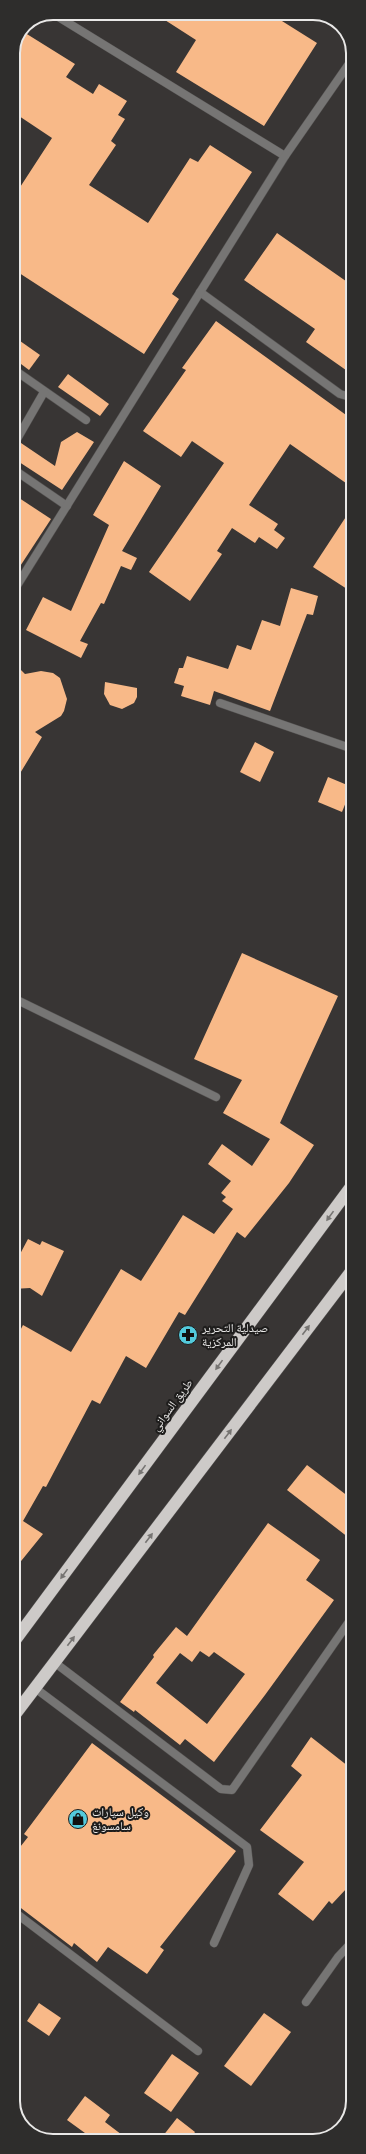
<svg xmlns="http://www.w3.org/2000/svg" width="366" height="2154" font-family="'Public Sans','Noto Naskh Arabic',sans-serif">
<style>
.building{fill:#f8b988;fill-rule:evenodd}
.lines{fill:none;stroke-linecap:round;stroke-linejoin:round}
.lane-casing{stroke:#545251;stroke-width:9}
.street-casing{stroke:#545251;stroke-width:9}
.highway-casing{stroke:#545251;stroke-width:13}
.lane{stroke:#767574;stroke-width:8}
.street{stroke:#767574;stroke-width:8}
.highway{stroke:#cdcac8;stroke-width:12}
.oneway{fill:#767472}
.labels{text-anchor:middle;stroke-width:4;stroke-linejoin:round;paint-order:stroke}
.poi-label{font-size:12px;fill:#e9e8e7;stroke:#1e1d1c;text-anchor:start}
.street-label{font-size:12px;fill:#e9e8e7;stroke:#1e1d1c}
.rim{fill:none;stroke:#e9e8e7;stroke-width:2}
</style>
<rect width="100%" height="100%" fill="#383534"/>
<g class="building">
<path d="M154 13H264L272 18 274 16 317 43 264 126 176 72 196 40Z"/>
<path d="M22 31 75 64 66 77 93 94 99 84 127 101 118 115 125 119 111 141 116 145 89 185 148 223 190 158 198 162 210 145 252 172 172 294 179 299 144 354 13 269V198L52 138 13 112V52Z"/>
<path d="M277 233 353 286V375L306 342 315 329 244 280Z"/>
<path d="M216 321 353 420V488L290 444 249 505 278 524 274 530 285 538 277 549 259 537 255 543 232 528 217 551 222 554 190 601 149 572 224 463 192 441 181 457 143 431 186 370 182 368Z"/>
<path d="M13 336 40 355 29 370 13 358Z"/>
<path d="M68 374 109 404 100 416 58 387Z"/>
<path d="M77 432 94 442 62 490 13 458V451L18 449 21 443 55 466 61 442Z"/>
<path d="M124 461 161 486 122 551 137 558 131 570 121 566 104 604 101 603 80 641 88 644 81 658 26 630 43 597 71 611 109 525 93 515Z"/>
<path d="M13 494 51 519 13 577Z"/>
<path d="M353 506V579L347 589 313 567Z"/>
<path d="M291 588 318 596 313 615 307 614 270 711 214 691 210 705 181 696 184 686 174 683 179 668H183L187 656 228 669 237 645 251 650 262 620 280 626Z"/>
<path d="M13 662 25 674 41 671 53 673 60 678 67 699 64 711 61 716 35 732 42 737 13 785Z"/>
<path d="M105 682 137 688V697L134 703 122 709 110 705 104 694Z"/>
<path d="M255 742 274 752 260 782 240 772Z"/>
<path d="M328 777 352 787 342 812 318 802Z"/>
<path d="M242 953 338 996 280 1123 314 1145 289 1183 245 1238 237 1232 185 1315 179 1312 146 1368 126 1356 100 1404 92 1400 46 1487 43 1486 23 1521 43 1534 13 1571V1344L23 1325 71 1352 121 1269 141 1281 183 1215 214 1234 233 1209 222 1201 226 1197 221 1193 231 1181 208 1164 222 1144 252 1166 270 1139 223 1113 242 1080 194 1059Z"/>
<path d="M28 1239 40 1245 42 1241 64 1251 42 1296 30 1288 13 1289V1253L19 1256Z"/>
<path d="M307 1465 353 1500V1541L287 1490Z"/>
<path d="M268 1523 320 1560 306 1580 334 1600 265 1695 214 1762 185 1739 180 1745 135 1710 134 1712 120 1702 154 1657 153 1655 176 1627 187 1636ZM200 1651 209 1657 214 1652 245 1674 207 1724 156 1683 180 1653 192 1662Z"/>
<path d="M311 1737 353 1770V1892L347 1888 332 1904 329 1901 313 1921 278 1894 304 1862 260 1830 302 1775 291 1766Z"/>
<path d="M92 1743 236 1851 160 1947 164 1950 147 1974 108 1947 97 1962 74 1943 72 1947 13 1902V1856L28 1837 24 1834Z"/>
<path d="M39 2003 61 2018 49 2036 27 2021Z"/>
<path d="M264 2013 291 2032 251 2086 224 2066Z"/>
<path d="M172 2054 199 2073 171 2112 144 2093Z"/>
<path d="M85 2096 110 2115 105 2122 130 2141H96L67 2120Z"/>
<path d="M177 2118 195 2132 189 2141H159Z"/>
</g>
<g class="lines">
<defs>
<g id="lane">
<path d="M13 998 216 1097"/>
<path d="M54 1662 221 1789 232 1790 353 1616"/>
<path d="M35 1688 247 1847 249 1865 214 1943"/>
<path d="M13 1911 198 2051"/>
</g>
<g id="street">
<path d="M52 13 285 156"/>
<path d="M200 292 340 394 347 396 353 394"/>
<path d="M13 369 86 420"/>
<path d="M13 446 44 392"/>
<path d="M13 469 67 506"/>
<path d="M13 592 285 156 353 58"/>
<path d="M220 703 353 749"/>
<path d="M306 2002 338 1957 353 1941"/>
</g>
<g id="highway">
<path d="M13 1643 353 1184"/>
<path d="M13 1717 353 1269"/>
</g>
</defs>
<use href="#lane" class="lane-casing"/>
<use href="#street" class="street-casing"/>
<use href="#highway" class="highway-casing"/>
<use href="#lane" class="lane"/>
<use href="#street" class="street"/>
<use href="#highway" class="highway"/>
</g>
<defs><path id="oneway-solid" d="M-6-.8H1V-3.2L6.5 0L1 3.2V.8H-6Z"/></defs>
<g class="oneway">
<use href="#oneway-solid" transform="translate(330 1216) rotate(126)"/>
<use href="#oneway-solid" transform="translate(306 1330) rotate(-53)"/>
<use href="#oneway-solid" transform="translate(219 1365) rotate(126)"/>
<use href="#oneway-solid" transform="translate(228 1434) rotate(-53)"/>
<use href="#oneway-solid" transform="translate(142 1470) rotate(126)"/>
<use href="#oneway-solid" transform="translate(149 1538) rotate(-53)"/>
<use href="#oneway-solid" transform="translate(64 1574) rotate(126)"/>
<use href="#oneway-solid" transform="translate(71 1641) rotate(-53)"/>
</g>
<defs>
<symbol id="pharmacy-disc" viewBox="-11 -11 22 22"><circle r="9.5" fill="#53cadc" stroke="#1e1d1c"/><path d="M-2-6h4v4h4v4h-4v4h-4v-4h-4v-4h4Z" fill="#111"/></symbol>
<symbol id="shop-disc" viewBox="-11 -11 22 22"><circle r="9.5" fill="#53cadc" stroke="#1e1d1c"/><path d="M-5-2.5h2.3a2.7 3.5 0 0 1 5.4 0H5L5.5 6h-11ZM-1.5-2.5h3a1.5 2.3 0 0 0-3 0Z" fill="#111"/></symbol>
</defs>
<g fill-rule="evenodd">
<use href="#pharmacy-disc" x="177" y="1324" width="22" height="22"/>
<use href="#shop-disc" x="67" y="1808" width="22" height="22"/>
</g>
<g class="labels">
<g class="poi-label">
<text x="202" y="1332">صيدلية التحرير<tspan x="202" dy="14">المركزية</tspan></text>
<text x="92" y="1816">وكيل سيارات<tspan x="92" dy="14">سامسونغ</tspan></text>
</g>
<g class="street-label">
<text transform="translate(172 1405) rotate(-54)" y="4">طريق السواني</text>
</g>
</g>
<path d="M0 0H366V2154H0ZM53 20H313A33 33 0 0 1 346 53V2101A33 33 0 0 1 313 2134H53A33 33 0 0 1 20 2101V53A33 33 0 0 1 53 20Z" fill="#2e2d2c" fill-rule="evenodd"/>
<path class="rim" d="M53 20H313A33 33 0 0 1 346 53V2101A33 33 0 0 1 313 2134H53A33 33 0 0 1 20 2101V53A33 33 0 0 1 53 20Z"/>
</svg>
